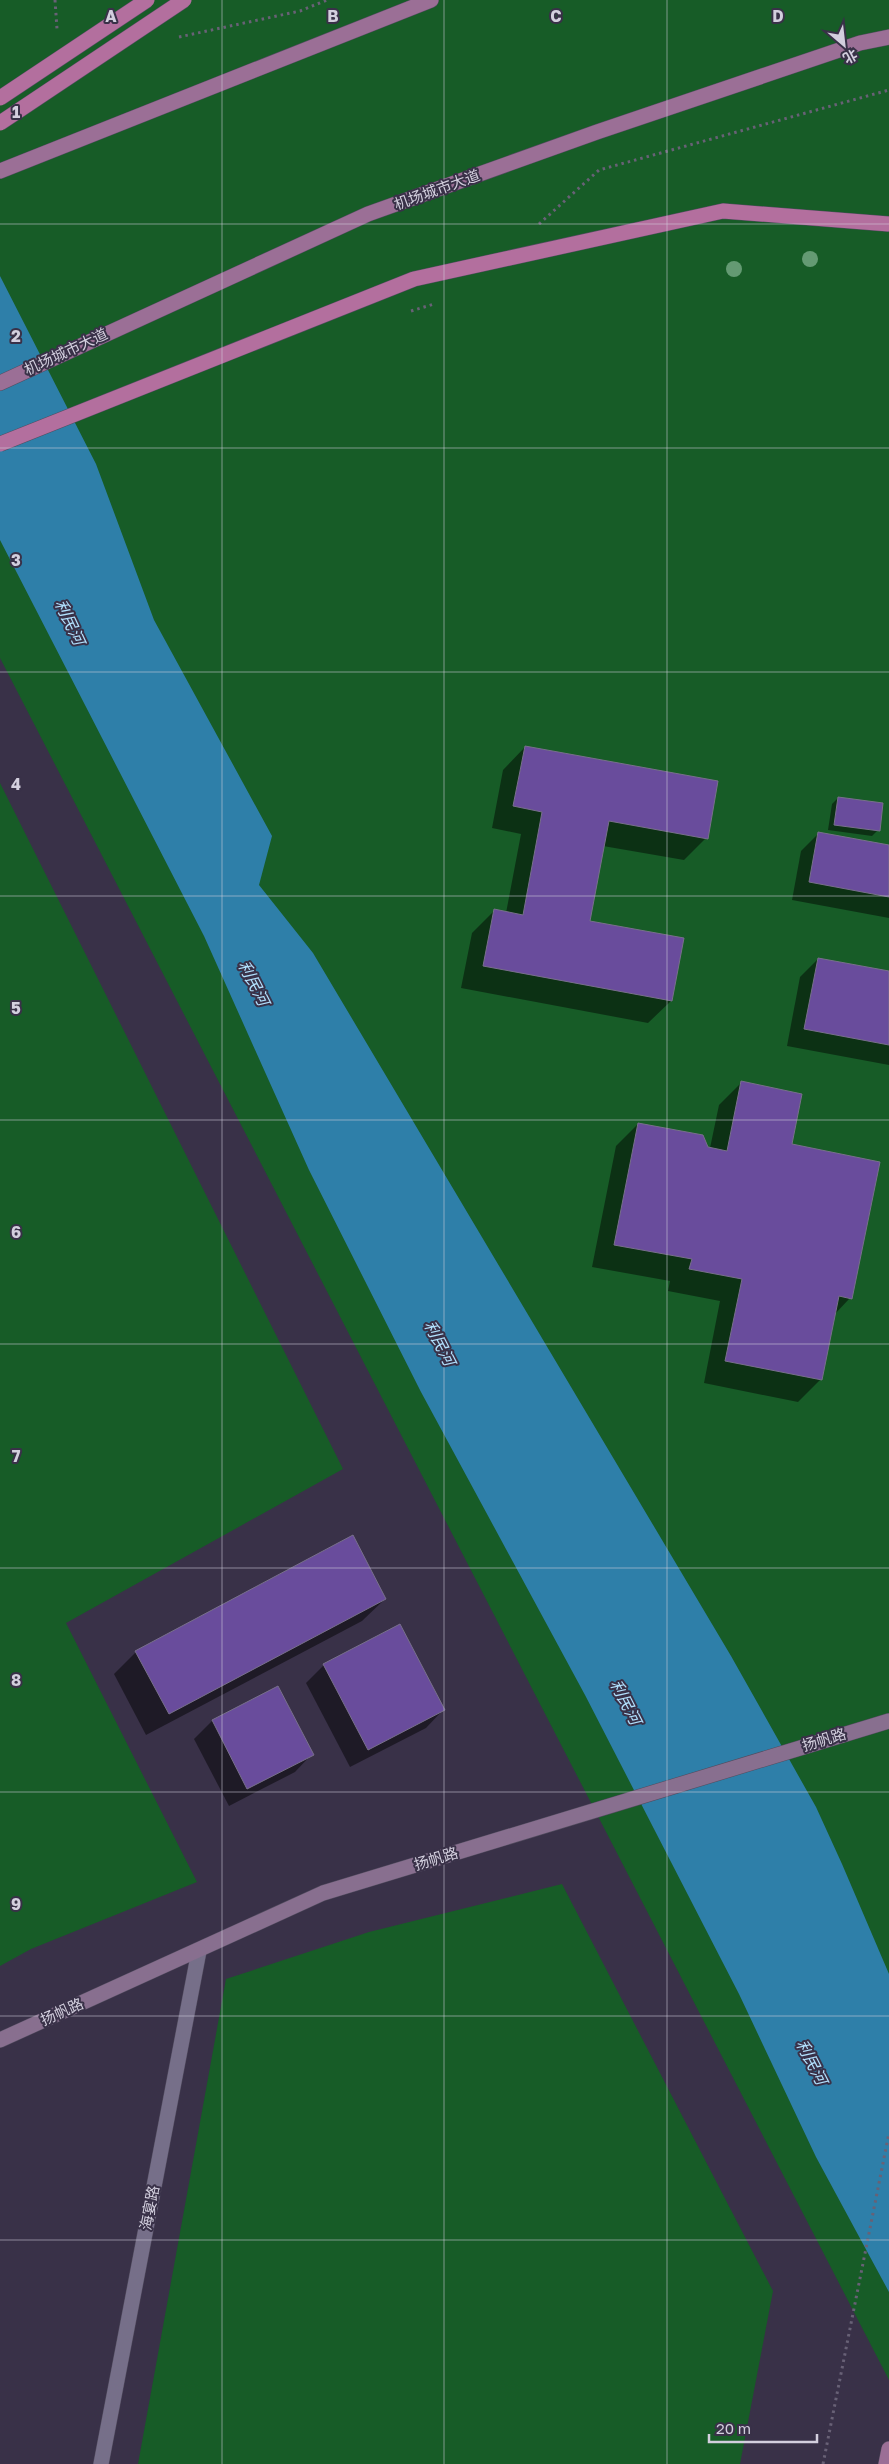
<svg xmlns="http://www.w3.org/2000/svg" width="889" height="2464" font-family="'Golos Text','Noto Sans SC',sans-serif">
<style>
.green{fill:#175c27}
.water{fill:#2e7fa9}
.shadow{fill:#0007}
.building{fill:#694c9c;stroke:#78708b}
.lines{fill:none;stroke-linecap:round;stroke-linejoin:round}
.street-casing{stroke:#524c5f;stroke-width:16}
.secondary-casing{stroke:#524c5f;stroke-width:16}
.primary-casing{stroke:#524c5f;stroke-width:16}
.path{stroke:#686176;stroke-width:3;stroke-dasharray:2.5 4;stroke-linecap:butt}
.street{stroke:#766f89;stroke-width:15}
.secondary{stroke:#886f8f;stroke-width:15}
.primary{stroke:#9b6f96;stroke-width:15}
.highway-bridge-casing{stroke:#524c5f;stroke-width:16;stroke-linecap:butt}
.highway-bridge{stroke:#b36f9e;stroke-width:15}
.tree{fill:#649a73}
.grid{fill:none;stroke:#d3cfde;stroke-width:1;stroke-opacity:0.55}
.labels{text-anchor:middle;stroke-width:4;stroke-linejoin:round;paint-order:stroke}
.street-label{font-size:15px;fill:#d3cfde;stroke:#393148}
.water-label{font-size:16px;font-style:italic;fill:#b2e1fe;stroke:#393148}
.grid-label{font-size:16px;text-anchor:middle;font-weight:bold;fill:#d3cfde;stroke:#393148;stroke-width:4;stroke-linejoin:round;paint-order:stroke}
</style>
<rect width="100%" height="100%" fill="#393148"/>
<g class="green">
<path d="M0 0H889V2380L0 658Z"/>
<path d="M0 783 343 1469 66 1623 197 1882 31 1949 0 1966Z"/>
<path d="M562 1884 773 2291 740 2464H138L226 1979 369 1932Z"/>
</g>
<path class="water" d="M0 276 96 464 154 620 272 836 259 885 313 953 731 1656 816 1807 842 1864 889 1974V2292L816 2157 739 1994 585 1695 421 1392 309 1170 204 936 0 540Z"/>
<g class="shadow">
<path d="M525 747 706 838 684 860 603 846 589 922 671 1001 648 1023 461 988 472 933 494 911 506 913 521 834 492 828 503 770Z"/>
<path d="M838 798 878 830 872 836 828 830 832 804Z"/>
<path d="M819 833 889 846V918L792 900 801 851Z"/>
<path d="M818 959 889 972V1065L787 1046 800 977Z"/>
<path d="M741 1083 790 1145 850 1298 834 1315 821 1379 798 1402 704 1383 720 1301 668 1291 670 1281 592 1267 616 1146 638 1124 710 1148 719 1105Z"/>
<path d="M385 1599 362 1621 146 1735 114 1674 136 1652Z"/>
<path d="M324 1665 443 1710 426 1728 350 1767 306 1683Z"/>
<path d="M278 1687 312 1754 295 1772 229 1806 194 1739 212 1721Z"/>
</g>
<g class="building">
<path d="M525 746 718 781 708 839 609 821 590 921 684 938 672 1001 483 966 494 909 523 915 542 812 513 806Z"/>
<path d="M838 797 883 803 880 831 834 825Z"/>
<path d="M818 832 889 845V897L809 882Z"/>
<path d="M818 958 889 971V1045L804 1029Z"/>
<path d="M741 1081 802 1094 792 1144 880 1162 852 1299 839 1296 822 1380 725 1361 742 1279 689 1269 692 1259 614 1245 638 1123 703 1135 708 1147 727 1151Z"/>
<path d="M353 1535 386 1599 169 1714 135 1651Z"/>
<path d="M400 1624 445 1710 368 1750 323 1664Z"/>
<path d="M278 1686 314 1755 247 1789 212 1720Z"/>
</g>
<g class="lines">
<defs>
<path id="street" d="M101 2464 199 1951"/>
<path id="secondary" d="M0 2040 323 1893 889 1721"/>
<g id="primary">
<path d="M0 171 431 0"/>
<path d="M0 383 368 214 597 132 860 43 889 37"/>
<path d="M886 2464 889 2449"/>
</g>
</defs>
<use href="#street" class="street-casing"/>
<use href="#secondary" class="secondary-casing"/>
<use href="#primary" class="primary-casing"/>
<g class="path">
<path d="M55 0 57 29"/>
<path d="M179 37 300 11 327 0"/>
<path d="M539 224 599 170 889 90"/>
<path d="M411 311 434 304"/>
<path d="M823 2464 889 2133"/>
</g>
<use href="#street" class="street"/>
<use href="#secondary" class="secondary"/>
<use href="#primary" class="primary"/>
<defs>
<g id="highway-bridge">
<path d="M0 98 147 0"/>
<path d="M0 123 184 0"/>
<path d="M0 444 414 279 723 211 889 224"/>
</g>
</defs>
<use href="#highway-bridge" class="highway-bridge-casing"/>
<use href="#highway-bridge" class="highway-bridge"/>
</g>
<g class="tree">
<circle cx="810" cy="259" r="8"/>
<circle cx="734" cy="269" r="8"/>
</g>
<path class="grid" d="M222 0V2464M444 0V2464M667 0V2464M0 224H889M0 448H889M0 672H889M0 896H889M0 1120H889M0 1344H889M0 1568H889M0 1792H889M0 2016H889M0 2240H889"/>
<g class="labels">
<g class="street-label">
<text transform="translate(437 190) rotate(-20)" y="5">机场城市大道</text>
<text transform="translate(66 352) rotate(-25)" y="5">机场城市大道</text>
<text transform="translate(824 1740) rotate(-17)" y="5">扬帆路</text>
<text transform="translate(436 1859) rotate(-17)" y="5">扬帆路</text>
<text transform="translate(62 2012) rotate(-24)" y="5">扬帆路</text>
<text transform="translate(150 2208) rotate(-79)" y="5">海宴路</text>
</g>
<g class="water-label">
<text transform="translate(70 622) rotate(65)" y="6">利民河</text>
<text transform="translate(254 983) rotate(63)" y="6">利民河</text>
<text transform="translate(440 1343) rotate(63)" y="6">利民河</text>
<text transform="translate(626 1702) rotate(63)" y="6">利民河</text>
<text transform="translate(812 2062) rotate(63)" y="6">利民河</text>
</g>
</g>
<g class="grid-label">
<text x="111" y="22">A</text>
<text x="333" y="22">B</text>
<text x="556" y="22">C</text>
<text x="778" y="22">D</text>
<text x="16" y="118">1</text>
<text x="16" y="342">2</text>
<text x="16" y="566">3</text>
<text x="16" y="790">4</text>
<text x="16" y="1014">5</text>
<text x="16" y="1238">6</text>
<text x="16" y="1462">7</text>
<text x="16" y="1686">8</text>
<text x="16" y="1910">9</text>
</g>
<g transform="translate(844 45) rotate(152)" stroke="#393148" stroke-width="4" paint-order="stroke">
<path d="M0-4L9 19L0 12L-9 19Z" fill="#d3cfde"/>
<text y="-8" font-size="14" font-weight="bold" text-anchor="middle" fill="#d3cfde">北</text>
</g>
<path d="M709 2434v8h108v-8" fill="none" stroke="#d3cfde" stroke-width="2.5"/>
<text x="716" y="2434" font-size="15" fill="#d3cfde" stroke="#393148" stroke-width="4" paint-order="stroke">20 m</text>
</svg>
